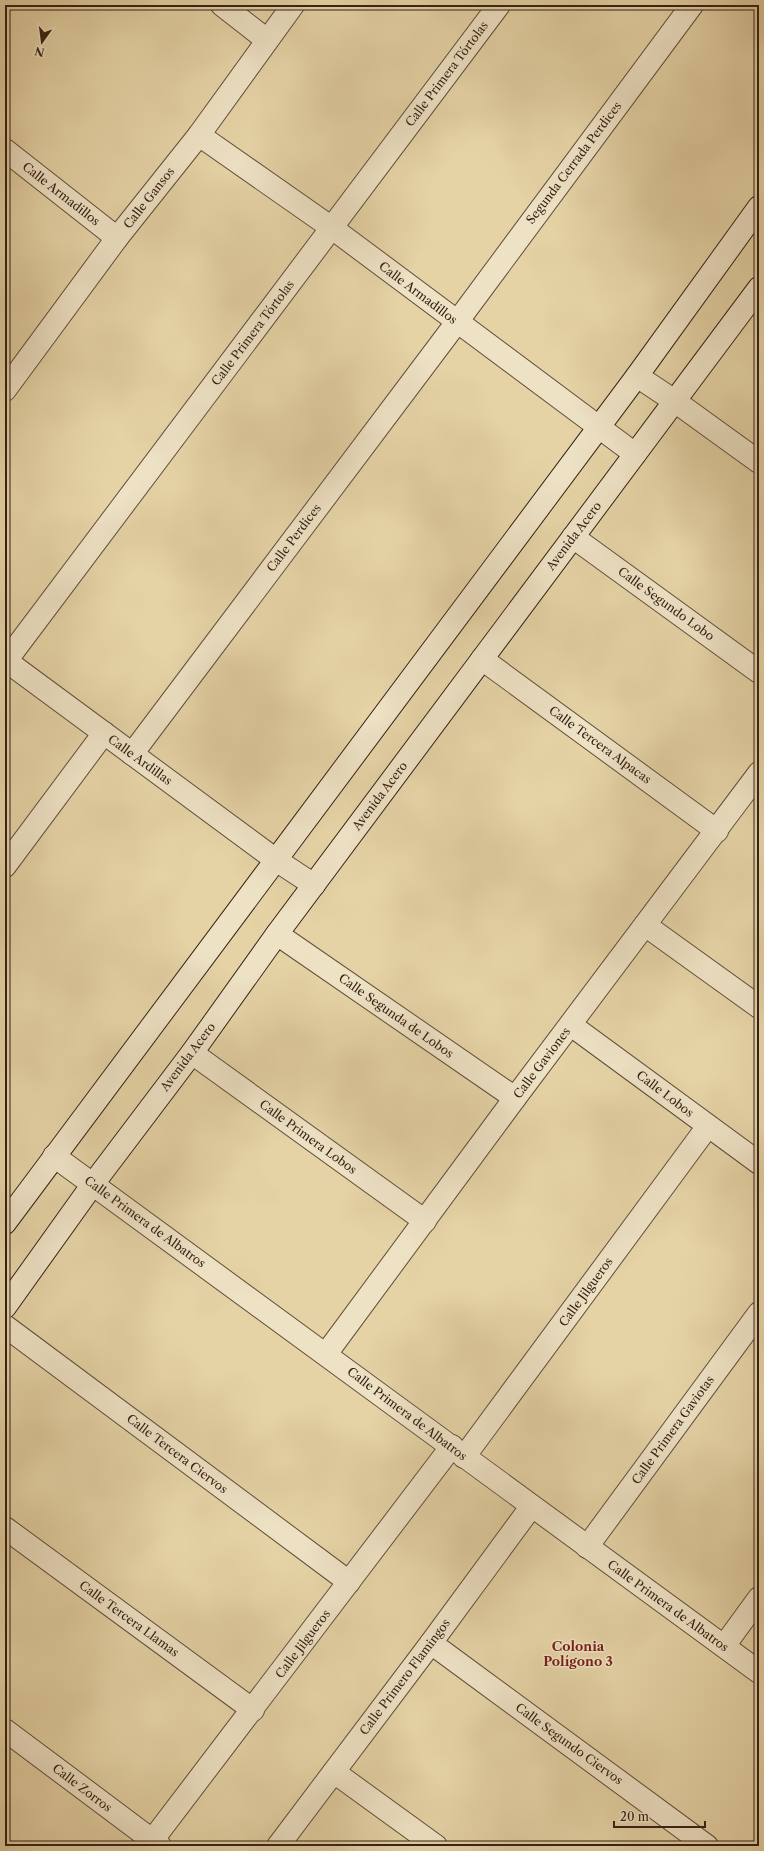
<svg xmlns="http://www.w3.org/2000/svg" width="764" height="1851" font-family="'Libre Caslon Text',serif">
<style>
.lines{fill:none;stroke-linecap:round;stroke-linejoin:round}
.street-casing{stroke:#614e3b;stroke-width:24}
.secondary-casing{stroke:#352117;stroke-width:24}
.street{stroke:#eee2c5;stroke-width:22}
.secondary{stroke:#eee2c5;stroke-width:22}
.labels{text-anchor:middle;stroke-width:3;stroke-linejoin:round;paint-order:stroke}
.street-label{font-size:12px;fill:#352117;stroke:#eee2c5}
.neighbourhood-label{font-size:13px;font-weight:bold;fill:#7a1f14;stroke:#eee2c5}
</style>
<rect width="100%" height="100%" fill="#e5d3a6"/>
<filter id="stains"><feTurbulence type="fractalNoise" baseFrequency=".005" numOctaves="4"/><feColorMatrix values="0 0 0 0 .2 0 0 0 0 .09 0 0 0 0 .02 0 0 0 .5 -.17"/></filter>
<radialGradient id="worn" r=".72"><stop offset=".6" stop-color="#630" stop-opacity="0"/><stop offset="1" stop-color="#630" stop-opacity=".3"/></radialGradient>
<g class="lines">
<defs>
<g id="street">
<path d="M222 5 267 40"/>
<path d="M199 135 332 228 635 454"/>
<path d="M5 150 117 238"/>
<path d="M637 376 676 402 759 462"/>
<path d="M5 390 117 238 199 135 293 5"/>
<path d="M573 537 759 672"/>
<path d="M482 659 717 831"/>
<path d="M5 660 276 860 314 885"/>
<path d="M6 661 499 5"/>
<path d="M132 754 457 322 692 5"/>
<path d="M5 866 104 733"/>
<path d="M645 925 759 1007"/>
<path d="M277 934 515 1098"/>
<path d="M571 1025 759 1163"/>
<path d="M192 1053 425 1221"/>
<path d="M54 1156 759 1672"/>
<path d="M5 1326 349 1582"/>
<path d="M326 1354 515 1098 759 773"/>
<path d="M464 1457 708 1126"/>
<path d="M5 1528 253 1710"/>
<path d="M587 1547 759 1313"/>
<path d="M431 1643 707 1846"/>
<path d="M724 1646 759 1598"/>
<path d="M5 1730 160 1846"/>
<path d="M334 1772 436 1846"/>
<path d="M148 1846 452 1446"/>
<path d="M278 1846 431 1643 531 1507"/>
</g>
<g id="secondary">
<path d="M5 1223 637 376 759 207"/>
<path d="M5 1307 93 1184 192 1053 277 934 759 288"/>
</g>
</defs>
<use href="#street" class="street-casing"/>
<use href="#secondary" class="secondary-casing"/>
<use href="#street" class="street"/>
<use href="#secondary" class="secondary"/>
</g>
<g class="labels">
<g class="street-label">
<text transform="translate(447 74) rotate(-53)" y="4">Calle Primera Tórtolas</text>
<text transform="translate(574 163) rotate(-53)" y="4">Segunda Cerrada Perdices</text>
<text transform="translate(61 194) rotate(38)" y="4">Calle Armadillos</text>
<text transform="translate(149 198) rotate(-52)" y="4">Calle Gansos</text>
<text transform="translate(418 293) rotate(37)" y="4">Calle Armadillos</text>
<text transform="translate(253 333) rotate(-53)" y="4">Calle Primera Tórtolas</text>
<text transform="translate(574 536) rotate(-53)" y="4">Avenida Acero</text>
<text transform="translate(294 538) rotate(-53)" y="4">Calle Perdices</text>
<text transform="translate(666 604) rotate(36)" y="4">Calle Segundo Lobo</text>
<text transform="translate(600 745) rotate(36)" y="4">Calle Tercera Alpacas</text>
<text transform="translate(140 760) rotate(36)" y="4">Calle Ardillas</text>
<text transform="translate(380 796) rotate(-53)" y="4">Avenida Acero</text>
<text transform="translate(396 1016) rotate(35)" y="4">Calle Segunda de Lobos</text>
<text transform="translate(188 1057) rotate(-53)" y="4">Avenida Acero</text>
<text transform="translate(542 1063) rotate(-53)" y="4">Calle Gaviones</text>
<text transform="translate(665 1094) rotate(37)" y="4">Calle Lobos</text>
<text transform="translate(308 1137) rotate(36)" y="4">Calle Primera Lobos</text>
<text transform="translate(145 1222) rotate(36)" y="4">Calle Primera de Albatros</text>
<text transform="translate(586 1292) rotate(-54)" y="4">Calle Jilgueros</text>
<text transform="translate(407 1414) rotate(37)" y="4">Calle Primera de Albatros</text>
<text transform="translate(673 1430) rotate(-54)" y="4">Calle Primera Gaviotas</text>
<text transform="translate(177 1454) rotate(37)" y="4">Calle Tercera Ciervos</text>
<text transform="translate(668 1606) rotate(36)" y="4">Calle Primera de Albatros</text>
<text transform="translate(129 1619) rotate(36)" y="4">Calle Tercera Llamas</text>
<text transform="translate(303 1644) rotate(-53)" y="4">Calle Jilgueros</text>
<text transform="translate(405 1677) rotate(-53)" y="4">Calle Primero Flamingos</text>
<text transform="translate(569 1744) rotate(36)" y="4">Calle Segundo Ciervos</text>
<text transform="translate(82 1788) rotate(37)" y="4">Calle Zorros</text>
</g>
<g class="neighbourhood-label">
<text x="578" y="1651">Colonia<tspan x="578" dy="15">Polígono 3</tspan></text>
</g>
</g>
<rect width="764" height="1851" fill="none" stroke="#e5d3a6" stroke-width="20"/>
<rect x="6" y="6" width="752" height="1839" fill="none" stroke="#352117" stroke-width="2"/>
<rect x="10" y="10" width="744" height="1831" fill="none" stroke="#352117"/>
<g transform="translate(42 42) rotate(194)" stroke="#eee2c5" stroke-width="3" paint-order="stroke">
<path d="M0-3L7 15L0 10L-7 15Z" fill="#352117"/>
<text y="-6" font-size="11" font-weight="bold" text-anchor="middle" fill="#352117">N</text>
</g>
<path d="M614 1821v6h91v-6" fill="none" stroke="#352117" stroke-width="2"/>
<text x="620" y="1821" font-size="12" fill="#352117" stroke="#eee2c5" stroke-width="3" paint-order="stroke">20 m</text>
<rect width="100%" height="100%" filter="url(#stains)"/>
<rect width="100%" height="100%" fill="url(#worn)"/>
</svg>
